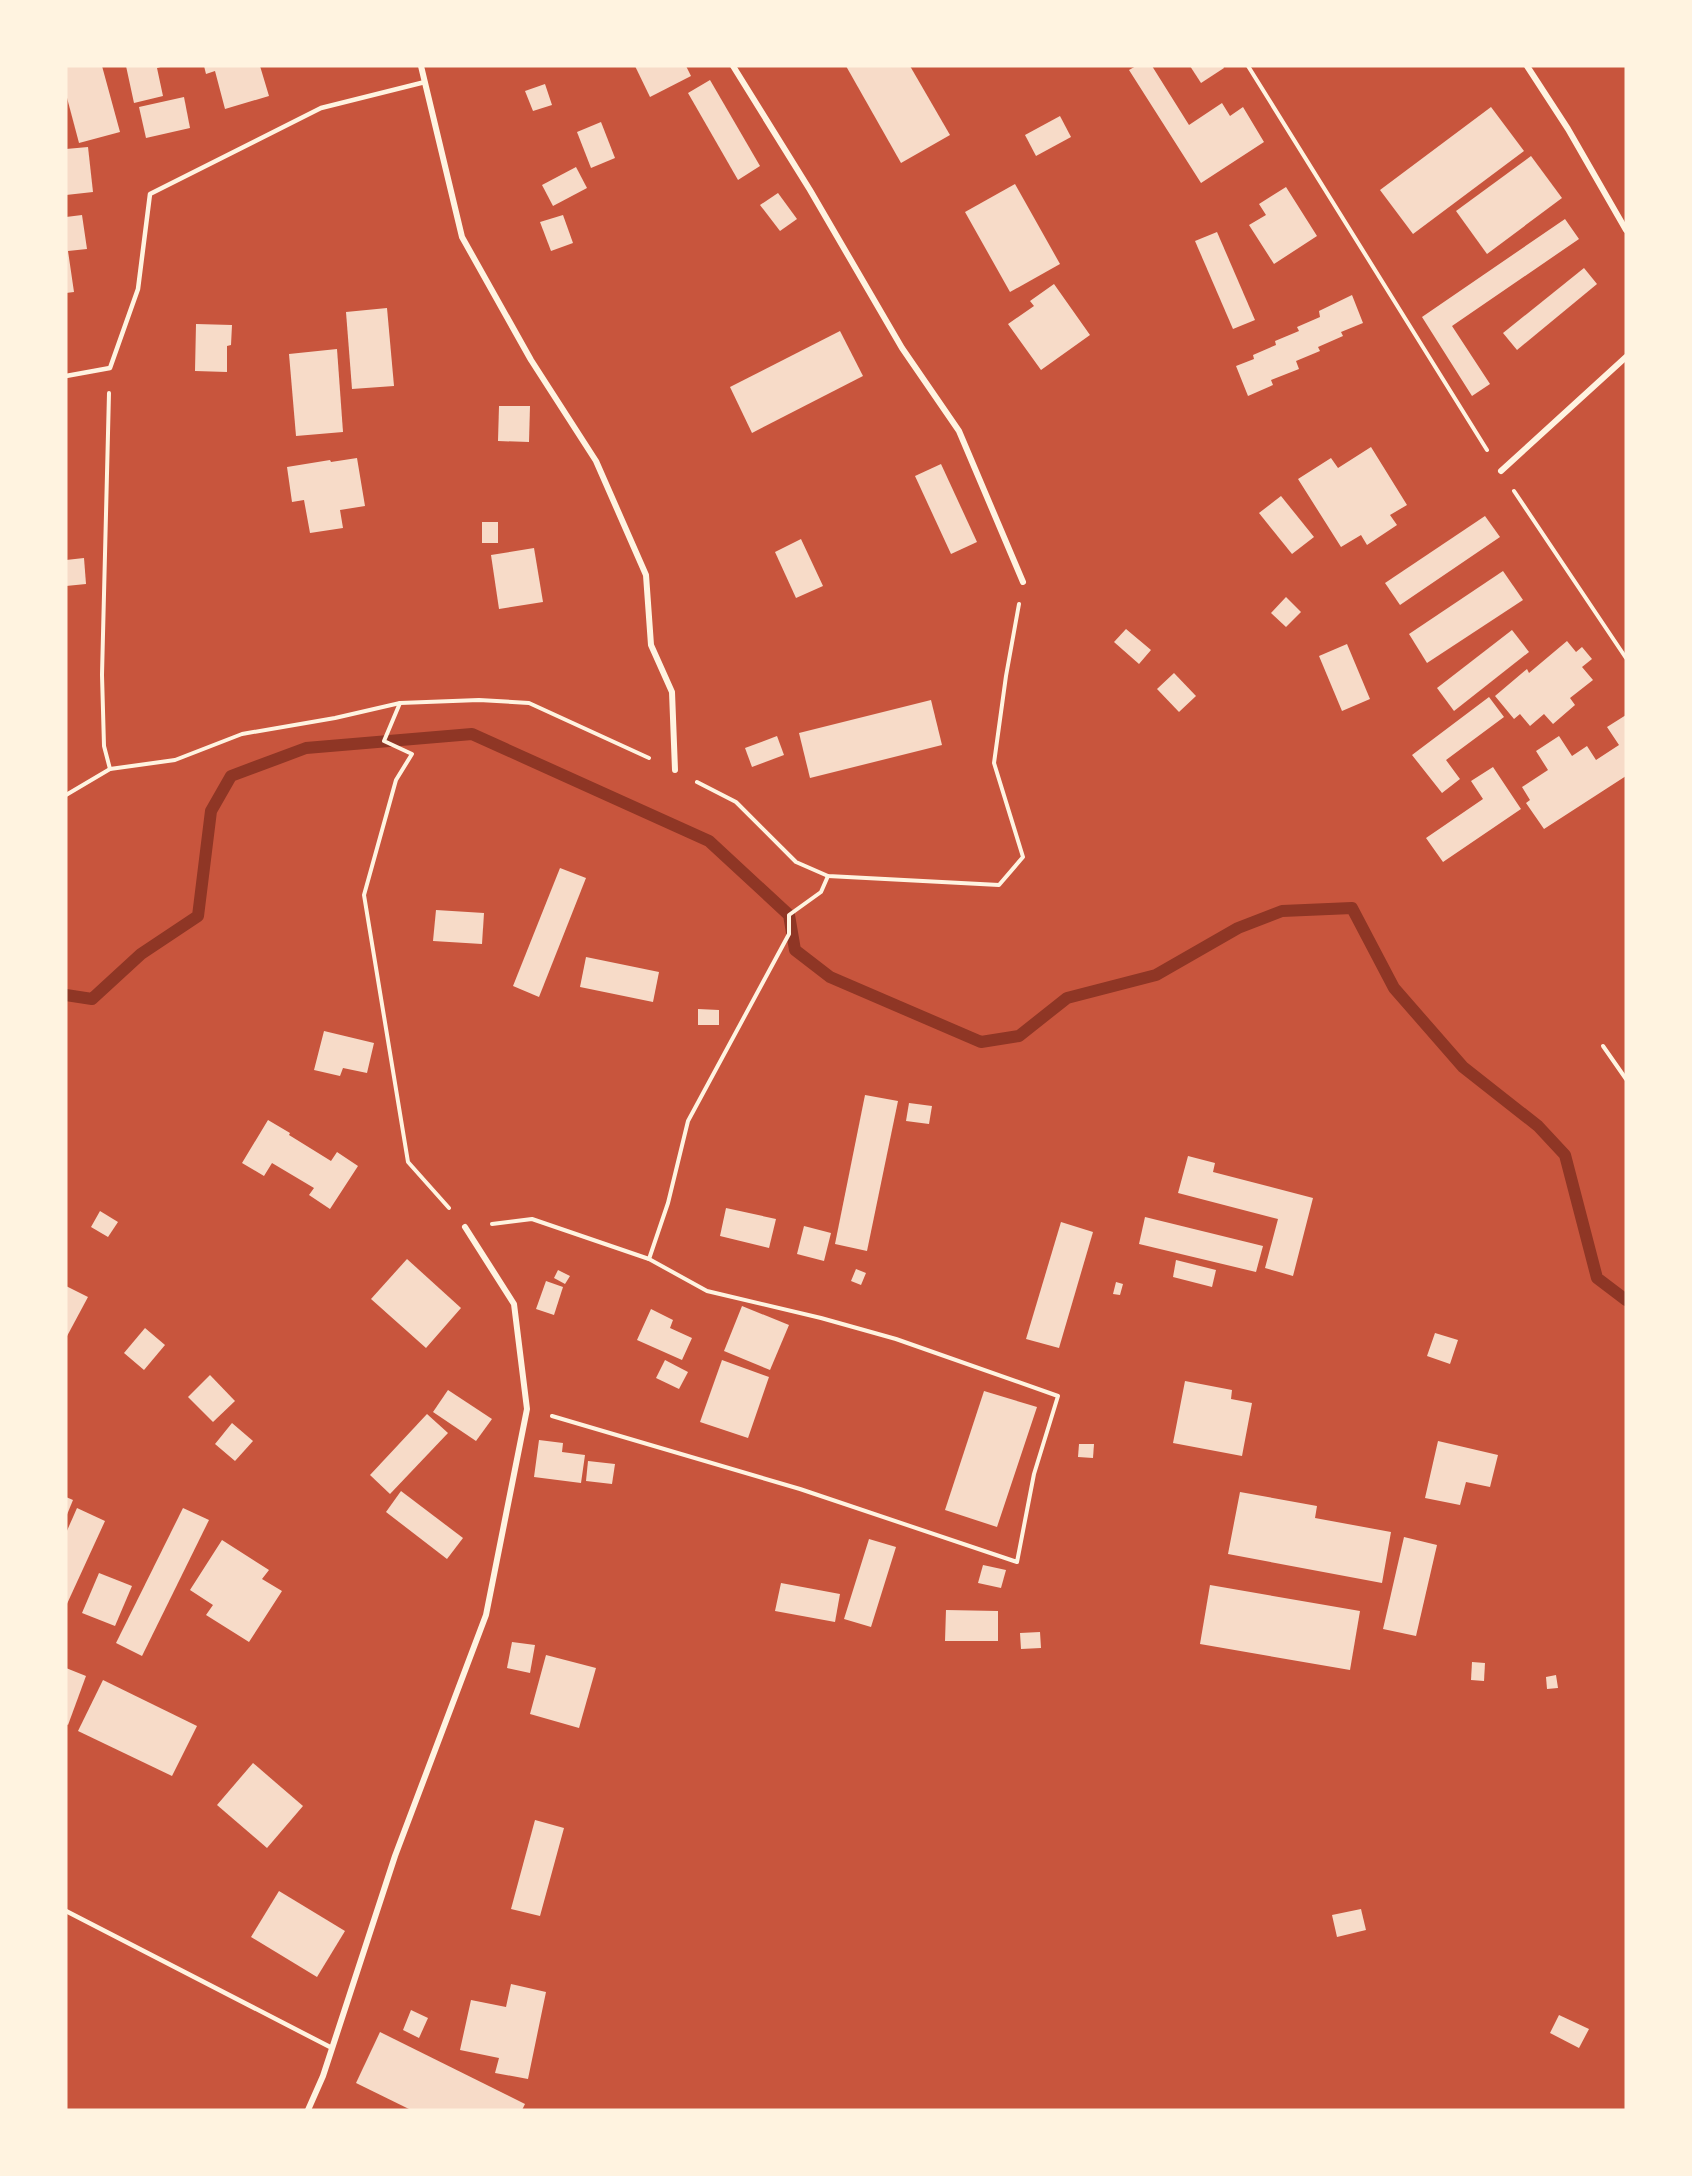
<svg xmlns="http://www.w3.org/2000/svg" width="1692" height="2176" font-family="Helvetica,sans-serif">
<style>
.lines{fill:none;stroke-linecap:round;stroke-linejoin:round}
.stream{stroke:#8f3625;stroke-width:12}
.building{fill:#f7dbc8}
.path{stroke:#fff3e0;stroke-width:4}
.service{stroke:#fff3e0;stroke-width:4.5}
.minor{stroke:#fff3e0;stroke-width:6}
</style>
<rect width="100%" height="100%" fill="#c8553d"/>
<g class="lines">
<path class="stream" d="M66 995 92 999 141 954 198 916 211 811 231 776 306 748 472 734 709 841 789 915 795 950 830 977 981 1042 1019 1036 1067 998 1156 975 1238 928 1282 911 1352 908 1394 988 1463 1067 1538 1126 1565 1155 1597 1278 1626 1300"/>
</g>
<g class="building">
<path d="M66 66H102L120 132 79 143 66 94Z"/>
<path d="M126 66H164L157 68 163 96 134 103Z"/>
<path d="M204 66H260L269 96 225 109 215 71 206 74Z"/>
<path d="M635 66H686L691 76 650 97Z"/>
<path d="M846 66H910L950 135 901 163Z"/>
<path d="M1136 66H1152L1189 125 1222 103 1230 116 1243 107 1264 142 1201 183 1129 70Z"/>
<path d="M1190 66H1223L1224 68 1201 83Z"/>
<path d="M710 80 760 166 738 180 688 93Z"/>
<path d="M545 84 552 105 533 111 525 91Z"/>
<path d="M184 97 190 128 146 138 139 107Z"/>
<path d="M1491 107 1524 151 1413 234 1380 190Z"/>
<path d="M1060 116 1071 137 1036 156 1025 135Z"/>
<path d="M601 122 615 158 591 168 577 132Z"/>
<path d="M88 147 93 192 66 195V149Z"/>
<path d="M1531 156 1562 198 1487 254 1456 211Z"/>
<path d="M576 167 587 188 553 206 542 185Z"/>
<path d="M1015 184 1060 264 1010 292 965 212Z"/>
<path d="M1286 187 1317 236 1274 264 1249 225 1266 215 1259 204Z"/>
<path d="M778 193 797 219 780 231 760 205Z"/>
<path d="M82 215 87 249 68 251 74 292 66 293V217Z"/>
<path d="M563 215 573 243 551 251 540 222Z"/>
<path d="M1565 219 1579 239 1452 326 1490 384 1472 396 1422 317Z"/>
<path d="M1217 232 1255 320 1233 329 1195 241Z"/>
<path d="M1584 268 1597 284 1517 350 1503 333Z"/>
<path d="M1054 284 1090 335 1041 370 1008 324 1034 306 1030 301Z"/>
<path d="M1352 295 1363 323 1341 332 1343 336 1318 347 1320 351 1296 361 1299 369 1271 380 1273 385 1248 396 1236 366 1254 359 1253 355 1276 345 1275 341 1299 331 1297 327 1320 317 1319 311Z"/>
<path d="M387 308 394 386 352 389 346 312Z"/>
<path d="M196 324 232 325 231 345 227 346V372L195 371Z"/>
<path d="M840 331 863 376 752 433 730 387Z"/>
<path d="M337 349 343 432 296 436 289 354Z"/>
<path d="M499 406H530L529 442 498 441Z"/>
<path d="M1371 447 1407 505 1390 515 1397 525 1367 545 1361 535 1341 547 1298 479 1331 458 1338 468Z"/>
<path d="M357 458 365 506 340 510 343 528 310 533 304 500 292 502 287 467 330 460 331 462Z"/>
<path d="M941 464 977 542 951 554 915 476Z"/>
<path d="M1281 496 1314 537 1292 554 1259 513Z"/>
<path d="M1485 516 1500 537 1400 605 1385 583Z"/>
<rect x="482" y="522" width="16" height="21"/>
<path d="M801 539 823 586 796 598 775 552Z"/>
<path d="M534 548 543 602 499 609 491 555Z"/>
<path d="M84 558 86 584 66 586V560Z"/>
<path d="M1503 571 1523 600 1427 663 1409 634Z"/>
<path d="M1286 597 1301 612 1286 627 1271 613Z"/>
<path d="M1126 629 1151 650 1139 664 1114 642Z"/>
<path d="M1512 630 1529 652 1454 711 1437 688Z"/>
<path d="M1567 641 1576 652 1582 647 1592 659 1582 667 1593 680 1570 698 1575 705 1553 724 1544 714 1530 726 1520 714 1514 719 1495 696 1527 669 1529 673Z"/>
<path d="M1347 644 1370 699 1342 711 1319 656Z"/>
<path d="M1174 673 1196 696 1179 712 1157 689Z"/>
<path d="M1489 697 1504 717 1446 760 1460 779 1442 793 1412 755Z"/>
<path d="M931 700 942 745 810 778 799 733Z"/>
<path d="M1626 715V776L1544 829 1526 803 1530 800 1522 787 1548 770 1536 751 1559 736 1572 756 1587 746 1596 760 1619 745 1607 727Z"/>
<path d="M777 736 784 755 752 767 745 748Z"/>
<path d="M1493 767 1521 809 1443 862 1426 838 1483 799 1471 781Z"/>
<path d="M560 868 586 878 539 997 513 986Z"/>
<path d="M436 910 484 913 482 944 433 941Z"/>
<path d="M586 957 659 972 653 1002 580 987Z"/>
<path d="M698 1009 719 1010V1025H698Z"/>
<path d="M324 1031 374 1043 367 1073 343 1068 340 1076 314 1070Z"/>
<path d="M865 1095 898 1101 867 1251 835 1244Z"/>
<path d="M909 1103 932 1106 929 1124 906 1121Z"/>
<path d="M268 1120 290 1133 289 1135 331 1161 337 1152 358 1166 330 1209 309 1195 314 1188 272 1163 264 1176 242 1163Z"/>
<path d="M1188 1156 1215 1163 1213 1172 1313 1198 1293 1276 1265 1268 1278 1219 1178 1193Z"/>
<path d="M726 1208 776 1219 769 1248 720 1236Z"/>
<path d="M100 1211 118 1222 108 1237 91 1227Z"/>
<path d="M1145 1217 1263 1246 1256 1272 1139 1244Z"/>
<path d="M1061 1222 1093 1232 1059 1348 1026 1339Z"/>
<path d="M804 1226 831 1233 824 1261 797 1254Z"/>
<path d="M407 1259 461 1308 426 1348 371 1299Z"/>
<path d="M1176 1260 1216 1270 1212 1287 1173 1277Z"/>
<path d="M856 1269 866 1273 861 1285 851 1281Z"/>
<path d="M558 1270 570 1276 565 1284 554 1278Z"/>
<path d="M546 1281 563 1287 554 1315 536 1309Z"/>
<path d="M1116 1282 1123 1284 1120 1295 1113 1294Z"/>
<path d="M66 1286 88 1297 66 1338Z"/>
<path d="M742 1306 789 1325 770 1370 724 1351Z"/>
<path d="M651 1309 673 1320 670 1328 692 1338 682 1360 637 1340Z"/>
<path d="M145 1328 165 1345 144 1370 124 1353Z"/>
<path d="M1435 1333 1458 1340 1450 1364 1427 1356Z"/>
<path d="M665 1360 688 1372 679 1389 656 1378Z"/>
<path d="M722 1360 769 1377 748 1438 700 1422Z"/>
<path d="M210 1375 235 1401 213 1422 188 1397Z"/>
<path d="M1185 1381 1232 1390 1231 1399 1252 1403 1242 1456 1173 1443Z"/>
<path d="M448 1390 492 1419 476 1441 433 1412Z"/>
<path d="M984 1391 1037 1407 997 1527 945 1510Z"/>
<path d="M427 1414 448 1433 390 1494 370 1475Z"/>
<path d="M232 1423 253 1441 235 1461 215 1444Z"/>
<path d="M539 1440 563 1443 562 1452 585 1455 581 1483 534 1477Z"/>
<path d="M1438 1441 1498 1455 1490 1487 1466 1482 1460 1505 1425 1498Z"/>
<path d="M1079 1444H1094L1093 1458 1078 1457Z"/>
<path d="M588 1461 615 1464 612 1484 586 1481Z"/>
<path d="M401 1491 463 1538 447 1559 386 1512Z"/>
<path d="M1240 1492 1317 1506 1315 1518 1391 1532 1382 1583 1228 1554Z"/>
<path d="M66 1497 73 1500 66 1517Z"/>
<path d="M77 1508 105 1521 66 1606V1533Z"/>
<path d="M183 1508 209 1520 142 1656 116 1643Z"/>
<path d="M1404 1537 1437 1545 1416 1636 1383 1629Z"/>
<path d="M869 1539 896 1547 871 1627 844 1619Z"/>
<path d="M222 1540 269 1570 262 1579 282 1591 249 1642 206 1615 213 1605 190 1590Z"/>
<path d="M983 1565 1006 1570 1001 1588 978 1583Z"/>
<path d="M99 1573 132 1586 115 1626 82 1613Z"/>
<path d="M781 1583 840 1594 835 1622 775 1611Z"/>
<path d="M1210 1585 1360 1611 1350 1670 1200 1644Z"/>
<path d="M946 1610 998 1611V1641H945Z"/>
<path d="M1040 1632 1041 1648 1021 1649 1020 1633Z"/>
<path d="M512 1642 535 1645 530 1673 507 1668Z"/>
<path d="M546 1655 596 1668 579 1728 530 1714Z"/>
<path d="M1472 1662 1485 1663 1484 1681 1471 1680Z"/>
<path d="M66 1668 86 1676 68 1725 66 1724Z"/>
<path d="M1556 1675 1558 1688 1547 1689 1546 1677Z"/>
<path d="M103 1680 197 1726 172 1776 78 1731Z"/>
<path d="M253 1763 303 1806 267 1848 217 1805Z"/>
<path d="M535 1820 564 1828 540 1916 511 1909Z"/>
<path d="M279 1891 345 1931 317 1977 251 1937Z"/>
<path d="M1361 1909 1366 1930 1337 1937 1332 1915Z"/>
<path d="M511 1984 546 1992 528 2079 495 2073 499 2058 460 2050 471 2000 506 2007Z"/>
<path d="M411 2010 428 2018 419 2038 403 2030Z"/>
<path d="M1559 2015 1589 2029 1579 2048 1550 2033Z"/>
<path d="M380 2032 525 2104 522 2110H411L356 2083Z"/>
</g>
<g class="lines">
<g class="path">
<path d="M1248 66 1487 450"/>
<path d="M109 393 102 675 104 746 110 769"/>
<path d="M1514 491 1626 658"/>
<path d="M400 703 384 741 412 754 396 780 364 895 408 1162 449 1208"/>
<path d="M697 782 736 802 796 862 828 876 999 885 1023 857 994 763 1006 676 1019 604"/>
<path d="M66 795 110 769 175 760 242 734 335 718 400 703 479 700 529 703 649 758"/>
<path d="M1603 1046 1626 1079"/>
<path d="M492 1224 532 1219 649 1259 707 1291 821 1318 896 1339 1058 1396 1034 1474 1017 1562 800 1489 552 1416"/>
<path d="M649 1259 668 1203 688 1121 789 934V915L821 892 828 876"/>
</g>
<g class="service">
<path d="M66 376 110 368 138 289 150 194 321 108 425 82"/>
<path d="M66 1911 332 2048"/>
</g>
<g class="minor">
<path d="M421 66 462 237 531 360 596 461 646 575 651 645 672 692 675 770"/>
<path d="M733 66 810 190 902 348 959 431 1023 582"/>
<path d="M1527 66 1568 129 1626 230"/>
<path d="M1501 471 1626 357"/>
<path d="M308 2110 323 2076 395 1856 486 1615 527 1409 514 1304 465 1227"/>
</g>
</g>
<rect width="1692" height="2176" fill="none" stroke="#fff3e0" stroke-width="135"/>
</svg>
